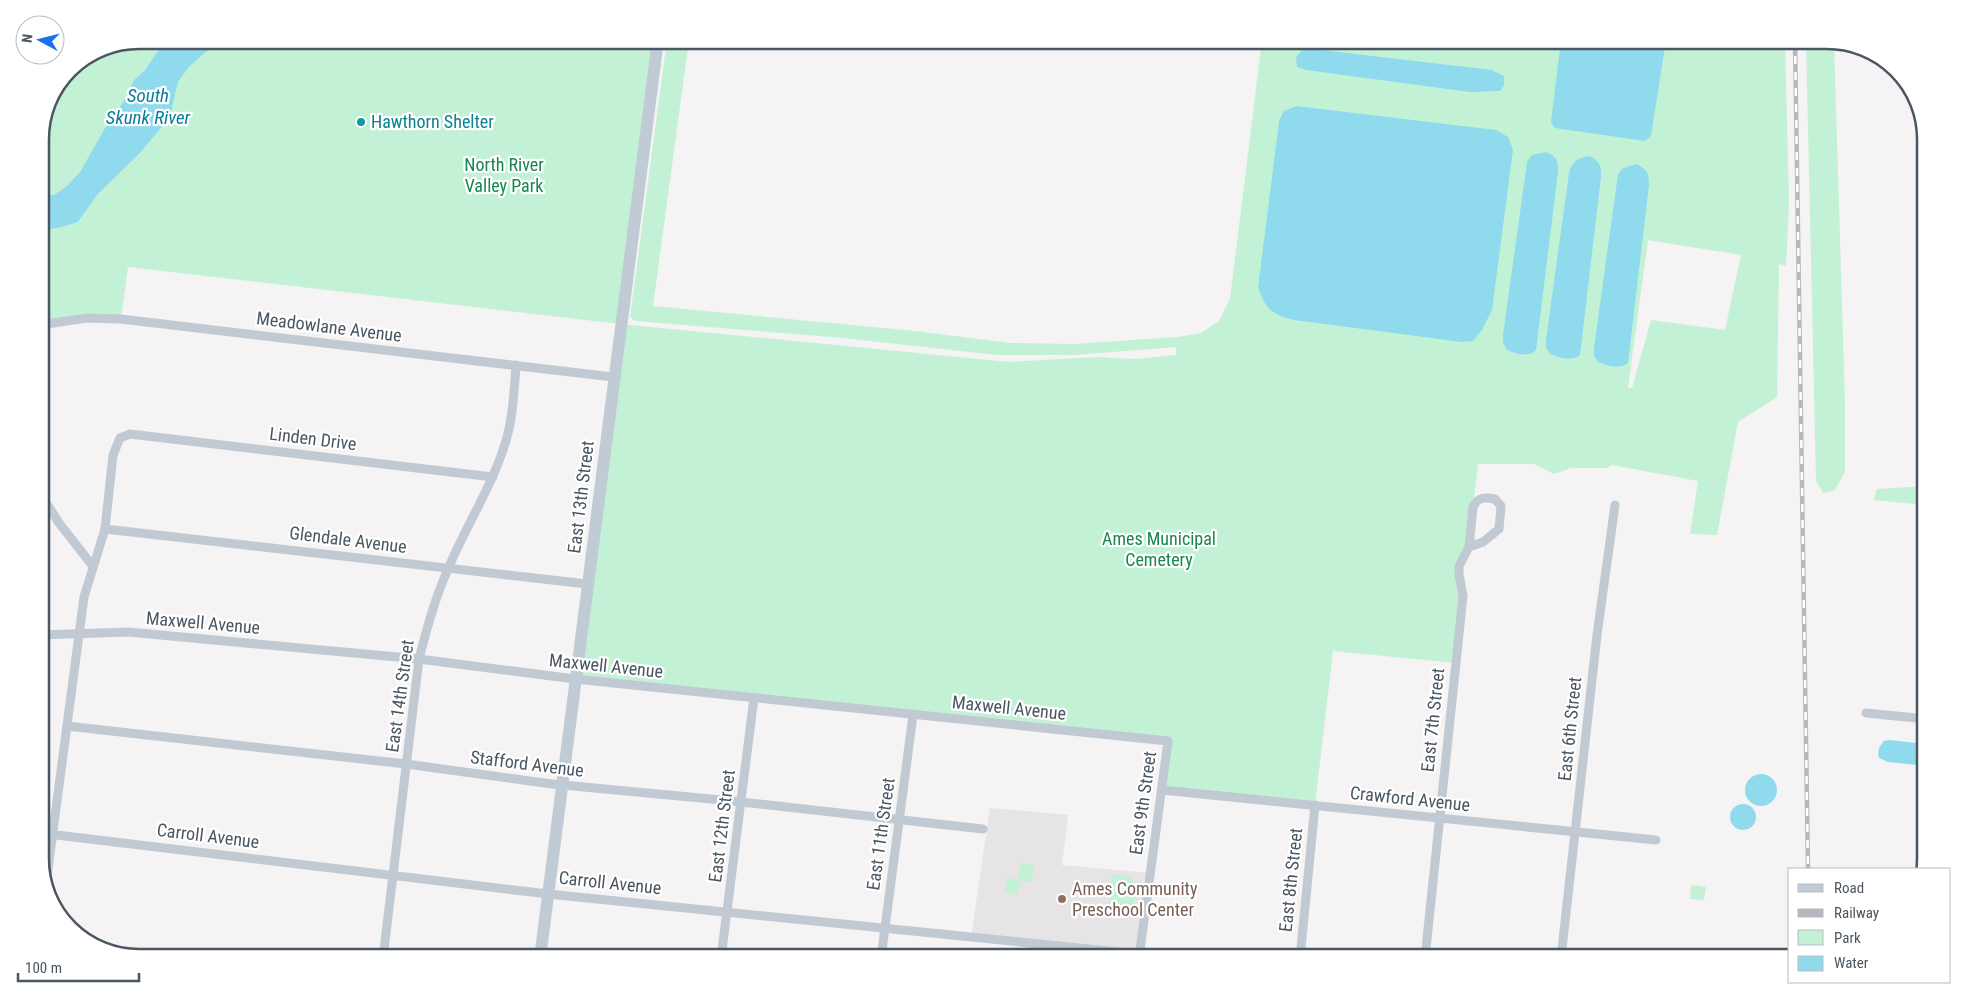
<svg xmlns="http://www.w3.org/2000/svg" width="1966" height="998" font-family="'Roboto Condensed',sans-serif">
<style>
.education{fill:#e6e4e5}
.green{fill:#c3f1d5;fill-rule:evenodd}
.water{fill:#90daee}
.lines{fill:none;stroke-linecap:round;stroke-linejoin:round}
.minor{stroke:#c1cad2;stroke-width:9}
.secondary{stroke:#c1cbd6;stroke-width:12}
.rail-casing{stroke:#b5b8bd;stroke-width:4.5}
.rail{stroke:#fff;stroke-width:2.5;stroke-dasharray:8;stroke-linecap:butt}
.culture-dot{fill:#0f9aa8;stroke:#fff;stroke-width:2}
.education-dot{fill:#8d6e63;stroke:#fff;stroke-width:2}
.labels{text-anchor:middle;stroke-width:4.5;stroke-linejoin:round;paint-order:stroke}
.culture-label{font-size:18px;fill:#0d838f;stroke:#fff;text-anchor:start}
.park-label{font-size:18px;fill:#17864f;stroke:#fff}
.street-label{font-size:18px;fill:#4a5661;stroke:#fff}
.education-label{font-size:18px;fill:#785e54;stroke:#fff;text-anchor:start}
.water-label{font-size:19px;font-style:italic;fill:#0c7c9b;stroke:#fff}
.rim{fill:none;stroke:#4a5661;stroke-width:2.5}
</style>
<rect width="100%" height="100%" fill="#f5f3f3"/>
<path class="education" d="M990 808 1068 815 1062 865 1150 873 1141 954 971 937Z"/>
<g class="green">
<path d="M139 40H165L145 70 134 80 124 101 105 128 80 172 67 186 54 195 40 196V133L50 95 69 69 101 47Z"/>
<path d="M240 40H658L620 324 1009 362 1098 357 1135 359 1176 355V347L1074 355H997L843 338 635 321 630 317 667 40H689L653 306 915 331 1011 343 1074 344 1177 337 1201 333 1219 321 1230 299 1262 40H1785L1789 203 1786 266 1779 264 1777 397 1738 422 1717 535 1690 534 1698 481 1612 465 1606 468H1571L1554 474 1534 464H1478L1473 507 1463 555 1456 663 1333 651 1315 805 1162 790 1168 742 575 679 620 324 128 267 121 319 40 325V230L78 222 98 194 140 153 170 117 178 82 189 67 207 51ZM1648 240 1741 255 1725 330 1651 320 1632 388H1628Z"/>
<path d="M1806 40 1834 42 1845 403V472L1835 490 1823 493 1816 481Z"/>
<path d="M1926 486V505L1874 500 1877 489Z"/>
<path d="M1020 863 1034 865 1032 882 1020 880 1018 894 1005 892 1007 878 1018 880Z"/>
<path d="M1112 874 1130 876 1136 889 1133 915 1108 913Z"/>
<path d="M1691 885 1706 887 1704 900 1690 899Z"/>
</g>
<g class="water">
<path d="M165 40H239L207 51 189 67 178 82 170 117 140 153 98 194 78 222 58 228 40 230V196L54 195 67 186 80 172 105 128 124 101 134 80 145 70Z"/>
<path d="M1490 40H1517L1507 47 1494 44Z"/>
<path d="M1561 40H1666L1651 136 1645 141 1555 128 1551 122Z"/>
<path d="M1304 48 1492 70 1504 76V85L1500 91 1470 92 1306 70 1297 67 1296 57Z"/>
<path d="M1296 106 1496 130 1508 137 1513 150 1492 310 1482 330 1473 341 1462 342 1294 320C1271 314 1267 310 1258 288L1279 121 1284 111Z"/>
<path d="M1546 152C1557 157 1558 160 1558 172L1536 350C1528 358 1517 354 1507 350L1503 343V335L1527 162 1532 155Z"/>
<path d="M1590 156C1600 162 1601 165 1601 177L1580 355C1571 362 1560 358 1550 354L1546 347V340L1569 173C1572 161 1577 158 1590 156Z"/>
<path d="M1637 164C1647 170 1649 173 1649 185L1628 363C1619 370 1608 366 1598 362L1594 355V348L1618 174 1623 168Z"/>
<path d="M1889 740 1926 744V766L1888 762 1879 758C1877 750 1879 747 1884 741Z"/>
<circle cx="1761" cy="790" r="16"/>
<circle cx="1743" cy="817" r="13"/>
</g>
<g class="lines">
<g class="minor">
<path d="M40 325 87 318 121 319 613 377"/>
<path d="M40 493 59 523 92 565"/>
<path d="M105 529 587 584"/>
<path d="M40 635 128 632 419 659 575 679 1168 741 1139 958"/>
<path d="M1866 713 1926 719"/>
<path d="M67 726 406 764 552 784 732 801 983 829"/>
<path d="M1162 790 1656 840"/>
<path d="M40 833 548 894 1177 958"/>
<path d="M46 884 84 597 105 529 113 455 120 438 130 434 493 477"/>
<path d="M383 958 419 659C427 628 435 598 448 569 466 526 491 488 505 444 513 419 514 391 516 365"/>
<path d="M721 958 754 698"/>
<path d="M881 958 913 715"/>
<path d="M1300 958 1315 805"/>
<path d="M1425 958 1463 596 1459 574V566L1469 547 1473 507C1478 497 1484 497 1495 499L1501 506 1499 529 1483 542 1469 547"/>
<path d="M1561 958 1597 635 1615 505"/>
</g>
<path class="secondary" d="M540 958 658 40"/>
<defs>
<path id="rail" d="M1795 40 1808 869"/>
</defs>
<use href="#rail" class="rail-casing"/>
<use href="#rail" class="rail"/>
</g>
<circle class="culture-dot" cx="361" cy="122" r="5"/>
<circle class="education-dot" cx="1062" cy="899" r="5"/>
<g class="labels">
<g class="culture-label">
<text x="371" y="128">Hawthorn Shelter</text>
</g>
<g class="park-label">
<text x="504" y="171">North River<tspan x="504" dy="21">Valley Park</tspan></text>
<text x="1159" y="545">Ames Municipal<tspan x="1159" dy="21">Cemetery</tspan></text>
</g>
<g class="street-label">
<text transform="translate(329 327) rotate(7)" y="6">Meadowlane Avenue</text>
<text transform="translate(313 439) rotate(7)" y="6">Linden Drive</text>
<text transform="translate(581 497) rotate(-83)" y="6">East 13th Street</text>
<text transform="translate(348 540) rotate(7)" y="6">Glendale Avenue</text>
<text transform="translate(203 623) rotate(5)" y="6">Maxwell Avenue</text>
<text transform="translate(606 666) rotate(6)" y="6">Maxwell Avenue</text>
<text transform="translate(400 696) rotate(-82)" y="6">East 14th Street</text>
<text transform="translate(1009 708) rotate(6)" y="6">Maxwell Avenue</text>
<text transform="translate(1433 720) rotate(-84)" y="6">East 7th Street</text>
<text transform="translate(1570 729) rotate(-84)" y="6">East 6th Street</text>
<text transform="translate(527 764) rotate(7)" y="6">Stafford Avenue</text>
<text transform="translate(1410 799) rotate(6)" y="6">Crawford Avenue</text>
<text transform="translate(1143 803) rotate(-82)" y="6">East 9th Street</text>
<text transform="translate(722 826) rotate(-83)" y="6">East 12th Street</text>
<text transform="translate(881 834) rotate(-82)" y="6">East 11th Street</text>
<text transform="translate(208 836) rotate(7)" y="6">Carroll Avenue</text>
<text transform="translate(1291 880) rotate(-84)" y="6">East 8th Street</text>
<text transform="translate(610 883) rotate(6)" y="6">Carroll Avenue</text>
</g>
<g class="education-label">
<text x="1072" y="895">Ames Community<tspan x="1072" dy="21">Preschool Center</tspan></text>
</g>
<g class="water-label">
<text x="148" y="102">South<tspan x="148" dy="22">Skunk River</tspan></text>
</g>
</g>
<path d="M0 0H1966V998H0ZM139 49H1827A90 90 0 0 1 1917 139V859A90 90 0 0 1 1827 949H139A90 90 0 0 1 49 859V139A90 90 0 0 1 139 49Z" fill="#fff" fill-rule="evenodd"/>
<path class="rim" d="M139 49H1827A90 90 0 0 1 1917 139V859A90 90 0 0 1 1827 949H139A90 90 0 0 1 49 859V139A90 90 0 0 1 139 49Z"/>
<rect x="1788" y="868" width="162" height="115" fill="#ffffff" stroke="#b7bbc0"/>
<rect x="1798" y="884" width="25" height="8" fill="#c1cbd6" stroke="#b7bbc0"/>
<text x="1834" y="893" font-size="15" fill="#4a5661">Road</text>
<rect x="1798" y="909" width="25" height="8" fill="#b5b8bd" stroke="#b7bbc0"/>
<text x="1834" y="918" font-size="15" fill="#4a5661">Railway</text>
<rect x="1798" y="930" width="25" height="15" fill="#c3f1d5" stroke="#b7bbc0"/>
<text x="1834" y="943" font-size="15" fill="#4a5661">Park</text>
<rect x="1798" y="956" width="25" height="15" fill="#90daee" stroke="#b7bbc0"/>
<text x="1834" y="968" font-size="15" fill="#4a5661">Water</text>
<g transform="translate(40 40) rotate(277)"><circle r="24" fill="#ffffff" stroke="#b7bbc0"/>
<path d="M0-4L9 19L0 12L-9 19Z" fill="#1a73e8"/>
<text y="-8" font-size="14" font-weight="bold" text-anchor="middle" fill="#4a5661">N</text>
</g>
<path d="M18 973v8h121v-8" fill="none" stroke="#4a5661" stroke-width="2.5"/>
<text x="25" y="973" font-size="15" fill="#4a5661" stroke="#ffffff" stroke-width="4" paint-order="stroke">100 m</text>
</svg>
